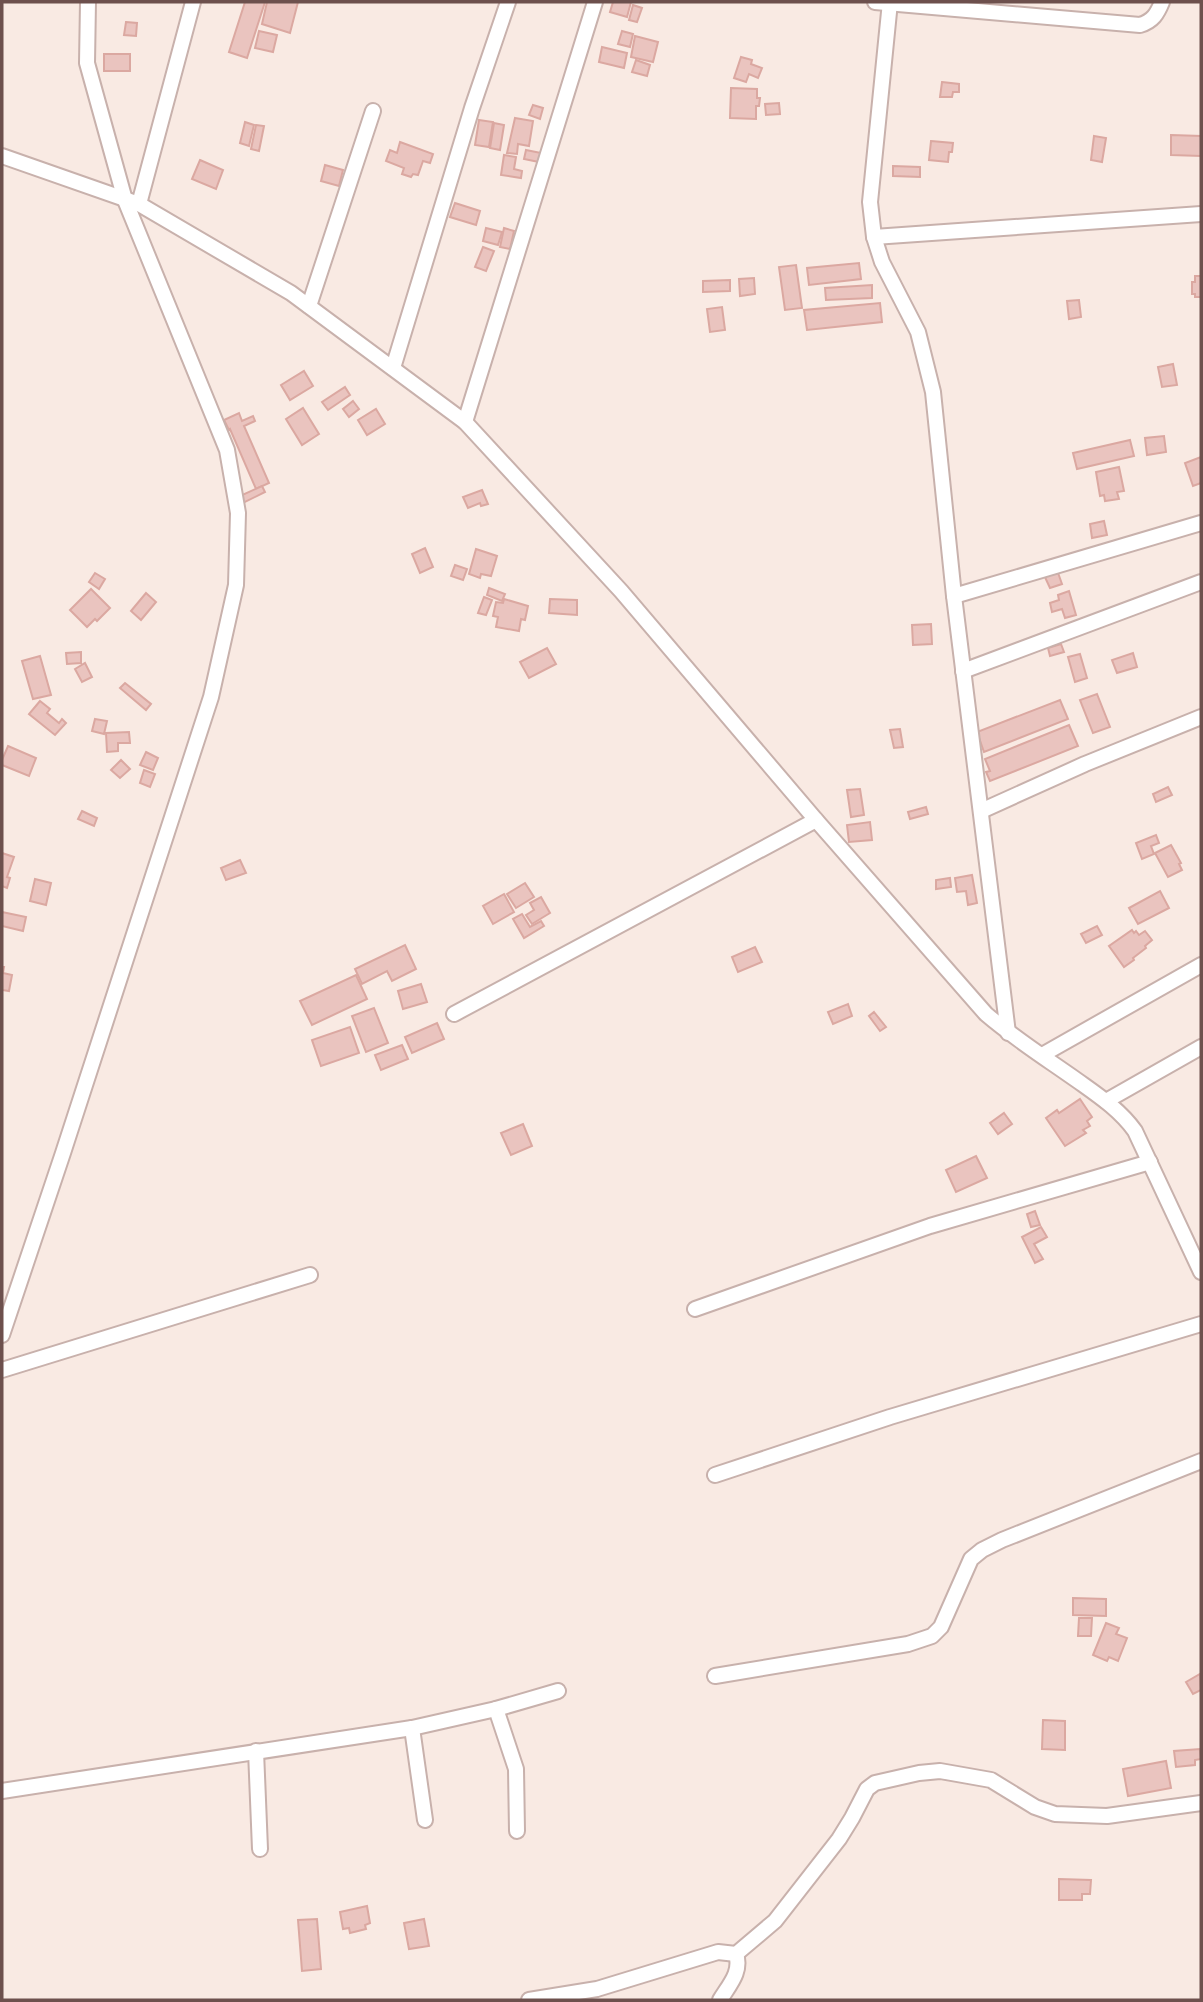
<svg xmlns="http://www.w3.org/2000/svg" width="1203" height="2002" font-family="Overpass,sans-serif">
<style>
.building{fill:#eac4bf;stroke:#dba8a1;stroke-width:2}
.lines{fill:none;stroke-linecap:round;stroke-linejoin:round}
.street-casing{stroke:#c8b1ac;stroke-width:18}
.street{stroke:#fff;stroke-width:14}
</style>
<rect width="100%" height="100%" fill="#f9eae3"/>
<g class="building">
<path d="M245 2H265L247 58 229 52Z"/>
<path d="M267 2H298L290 33 262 24Z"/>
<path d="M613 2H631L627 17 610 12Z"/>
<path d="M633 5 642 8 637 22 629 20Z"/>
<path d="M126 22 137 23 136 36 124 35Z"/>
<path d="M259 31 277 35 273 52 255 48Z"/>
<path d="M622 31 633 34 630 47 618 44Z"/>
<path d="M635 36 658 42 653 62 631 57Z"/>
<path d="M602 47 627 53 624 68 599 62Z"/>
<rect x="104" y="54" width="26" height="17"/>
<path d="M741 57 752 60 751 64 762 68 758 78 749 74 746 82 734 78Z"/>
<path d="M636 60 650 65 647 76 632 72Z"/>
<path d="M942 82 959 84V92H953L952 97H940Z"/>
<path d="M731 88 757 89V98H760L759 106H756V119L730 118Z"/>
<path d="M779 103 780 114 766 115 765 104Z"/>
<path d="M533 105 543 108 540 119 529 115Z"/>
<path d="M515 118 533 121 529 146 518 144 517 154 507 153Z"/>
<path d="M479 120 493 122 489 147 475 145Z"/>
<path d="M245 122 254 125 249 146 240 143Z"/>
<path d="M494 123 504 125 500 150 490 148Z"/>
<path d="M256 125 264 126 259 151 251 149Z"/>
<path d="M1171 135 1201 136V156L1171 155Z"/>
<path d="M1094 136 1106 138 1102 162 1091 160Z"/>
<path d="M931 141 953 143 952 152H949L948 162 929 160Z"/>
<path d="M400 142 433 154 430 163 423 161 418 175 413 174 411 177 402 174 404 168 386 161 390 150 397 153Z"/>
<path d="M526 150 541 153 539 162 524 159Z"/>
<path d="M504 155 516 157 514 169 522 171 521 178 501 175Z"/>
<path d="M200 160 223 170 216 189 192 179Z"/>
<path d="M325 165 343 170 339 186 321 181Z"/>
<path d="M893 166 920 167V177L893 176Z"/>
<path d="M455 203 480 211 476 225 450 217Z"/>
<path d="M486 228 502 232 498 245 483 241Z"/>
<path d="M504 228 514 231 510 249 500 247Z"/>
<path d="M483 247 494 251 486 271 475 267Z"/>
<path d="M859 263 861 279 809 285 807 268Z"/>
<path d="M796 265 802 308 785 310 779 267Z"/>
<path d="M1195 276H1201V297H1195V294H1192V282H1195Z"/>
<path d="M754 278 755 294 740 296 739 279Z"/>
<path d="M730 280V291L703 292V281Z"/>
<path d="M872 285V298L826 300 825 288Z"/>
<path d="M1079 300 1081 317 1069 319 1067 301Z"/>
<path d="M880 303 882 322 807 330 804 310Z"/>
<path d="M722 307 725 330 710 332 707 309Z"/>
<path d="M1173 364 1177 385 1162 387 1158 367Z"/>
<path d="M304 371 313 386 290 400 281 385Z"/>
<path d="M345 387 350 395 328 410 322 402Z"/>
<path d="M353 401 359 409 349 417 343 409Z"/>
<path d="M303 408 319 434 302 445 286 419Z"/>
<path d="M376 409 385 424 367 435 358 420Z"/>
<path d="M239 413 242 421 253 416 255 421 244 426 269 483 256 489 230 429 229 430 224 420Z"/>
<path d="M1164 436 1166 452 1147 455 1145 438Z"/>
<path d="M1130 440 1134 456 1077 469 1073 453Z"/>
<path d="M1201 457V483L1193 486 1185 463Z"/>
<path d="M1119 467 1124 491 1117 492 1119 499 1105 501 1104 495 1100 496 1096 472Z"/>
<path d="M262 486 265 492 243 503 240 496Z"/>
<path d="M482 490 488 504 481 506 480 503 468 508 463 497Z"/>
<path d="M1104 521 1107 535 1092 538 1090 524Z"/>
<path d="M425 548 433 567 420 573 412 554Z"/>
<path d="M476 549 497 556 491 576 481 574 480 578 469 574Z"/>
<path d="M455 565 467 569 463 580 451 576Z"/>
<path d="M1057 570 1062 584 1050 588 1044 575Z"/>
<path d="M95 573 105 579 99 589 89 582Z"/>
<path d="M489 588 505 594 502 601 487 595Z"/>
<path d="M91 589 110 608 97 621 95 619 87 627 70 610Z"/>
<path d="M1069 591 1076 615 1065 618 1062 609 1052 612 1050 603 1059 600 1058 595Z"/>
<path d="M146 593 156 602 141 620 131 611Z"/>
<path d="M484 597 492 600 486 615 478 613Z"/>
<path d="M504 599 528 606 525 620 521 619 519 631 496 627 498 617 493 616 496 602 503 603Z"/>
<path d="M550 599 577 600V615L549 613Z"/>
<path d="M931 624 932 644 913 645 912 625Z"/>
<path d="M1061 644 1064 652 1050 656 1048 648Z"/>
<path d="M547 648 556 664 529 678 520 662Z"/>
<path d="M81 652V663L67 664 66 653Z"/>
<path d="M1133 653 1137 667 1117 673 1112 660Z"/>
<path d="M1080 654 1087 678 1075 682 1068 657Z"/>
<path d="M40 656 51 695 33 699 22 661Z"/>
<path d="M85 663 92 677 82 682 75 669Z"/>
<path d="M125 683 151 704 146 710 120 688Z"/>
<path d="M1097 694 1110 727 1093 733 1080 700Z"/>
<path d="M1060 700 1068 719 984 752 977 732Z"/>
<path d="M40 701 50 709 47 713 59 723 62 719 66 723 55 735 29 714Z"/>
<path d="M95 719 107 721 104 734 92 731Z"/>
<path d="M1069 725 1078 746 990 781 986 772 990 771 985 759Z"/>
<path d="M900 729 903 747 894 748 890 730Z"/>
<path d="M129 732 130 743H118V751L107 752 106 733Z"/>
<path d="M8 746 36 758 29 776 2 765V760Z"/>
<path d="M146 752 158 758 153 770 140 765Z"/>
<path d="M121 760 130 769 120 778 111 770Z"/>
<path d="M144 770 155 774 150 787 140 783Z"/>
<path d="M1168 787 1172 795 1156 802 1153 794Z"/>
<path d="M860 789 864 815 851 817 847 790Z"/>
<path d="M926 807 928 814 910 819 908 812Z"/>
<path d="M82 811 97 818 94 826 78 819Z"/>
<path d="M870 822 872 840 849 842 847 825Z"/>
<path d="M1156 835 1159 843 1151 846 1154 854 1142 859 1136 843Z"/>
<path d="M1171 845 1181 863 1179 864 1182 870 1168 877 1155 853Z"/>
<path d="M2 853 14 857 7 877 10 878 7 888 2 886Z"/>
<path d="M240 860 246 873 226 880 221 868Z"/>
<path d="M972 875 977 903 968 905 966 891 957 892 955 878Z"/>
<path d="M950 878 951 887 936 889V880Z"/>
<path d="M35 879 51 883 46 905 30 901Z"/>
<path d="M525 883 534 897 516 908 507 894Z"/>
<path d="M1160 891 1169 908 1138 924 1129 908Z"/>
<path d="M504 894 514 912 493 924 483 906Z"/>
<path d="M541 897 550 913 532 924 526 915 534 910 530 903Z"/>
<path d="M2 912 26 917 23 931 2 926Z"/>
<path d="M522 914 530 927 541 921 544 926 524 938 513 919Z"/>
<path d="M1097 926 1102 935 1086 943 1081 934Z"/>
<path d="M1132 930 1134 933 1136 931 1139 935 1145 931 1152 940 1145 946 1146 948 1133 958 1134 960 1124 967 1109 946Z"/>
<path d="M405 945 416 969 392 981 387 971 362 984 355 969Z"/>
<path d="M755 947 762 962 738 972 732 957Z"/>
<path d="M2 967H4L3 973 12 975 9 991 2 990Z"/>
<path d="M356 975 367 999 312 1025 300 1001Z"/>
<path d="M421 984 427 1002 403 1009 398 991Z"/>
<path d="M848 1004 852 1016 833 1024 828 1012Z"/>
<path d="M374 1008 388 1043 366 1052 352 1016Z"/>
<path d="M874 1012 886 1027 880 1031 869 1016Z"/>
<path d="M437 1023 444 1039 412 1053 405 1037Z"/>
<path d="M350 1027 359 1053 321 1066 312 1040Z"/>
<path d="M402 1045 408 1059 381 1070 375 1055Z"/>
<path d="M1080 1099 1092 1117 1087 1121 1090 1126 1083 1130 1086 1133 1065 1146 1046 1118 1057 1110 1059 1113Z"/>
<path d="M1004 1113 1012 1124 998 1134 990 1123Z"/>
<path d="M523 1124 532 1146 511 1155 501 1133Z"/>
<path d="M976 1156 987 1178 956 1192 946 1170Z"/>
<path d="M1035 1211 1040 1225 1031 1227 1027 1214Z"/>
<path d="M1041 1227 1047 1237 1034 1244 1043 1259 1035 1263 1022 1237Z"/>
<path d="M1073 1598 1106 1599V1616L1073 1615Z"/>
<path d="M1079 1618H1092L1091 1636H1078Z"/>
<path d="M1106 1623 1119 1628 1116 1634 1127 1638 1118 1661 1109 1657 1107 1661 1093 1655Z"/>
<path d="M1200 1674 1201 1690 1193 1694 1186 1682Z"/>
<path d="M1043 1720 1065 1721V1750L1042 1749Z"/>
<path d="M1200 1749 1201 1759 1195 1760V1765L1176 1767 1174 1751Z"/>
<path d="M1166 1761 1171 1788 1128 1796 1123 1769Z"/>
<path d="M1059 1879 1091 1880 1090 1894H1082V1900H1059Z"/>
<path d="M367 1906 370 1923 365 1925 366 1929 350 1933 349 1928 343 1929 340 1912Z"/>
<path d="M317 1919 321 1969 302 1971 298 1920Z"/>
<path d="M424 1919 429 1946 409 1949 404 1923Z"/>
</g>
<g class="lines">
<defs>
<g id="street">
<path d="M875 2 1140 25C1153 21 1157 14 1162 2"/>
<path d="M890 2 870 202 874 237 882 262 918 332 933 392 954 596 1008 1033"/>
<path d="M2 156 139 204 291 293 465 422 621 591 816 820 986 1014C1015 1039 1047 1059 1078 1081 1099 1096 1120 1110 1135 1131L1201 1272"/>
<path d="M139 204 193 2"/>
<path d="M874 237 1201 214"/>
<path d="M309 306 373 111"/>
<path d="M393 368 472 108 508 2"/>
<path d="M465 422 595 2"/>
<path d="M954 596 1201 523"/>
<path d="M963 671 1201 582"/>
<path d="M981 811 1085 764 1201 717"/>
<path d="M454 1014 816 820"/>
<path d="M1042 1055 1201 965"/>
<path d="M1106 1101 1201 1047"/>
<path d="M695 1309 930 1226 1150 1162"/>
<path d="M2 1335 63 1153 211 697 236 585 238 513 227 450 125 200 87 63 88 2"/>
<path d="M2 1370 310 1275"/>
<path d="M715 1475 890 1417 1201 1324"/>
<path d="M715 1676 908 1644 932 1636 941 1627 971 1559 982 1550 1002 1540 1201 1461"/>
<path d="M496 1709 516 1769 517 1831"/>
<path d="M412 1728 425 1820"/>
<path d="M256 1751 260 1849"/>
<path d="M2 1791 412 1728 496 1709 558 1691"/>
<path d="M529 2000 597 1989 718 1952 736 1954 775 1921 839 1839 852 1818 867 1789 875 1783 919 1773 940 1771 991 1780 1035 1807 1055 1814 1107 1816 1201 1803"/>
<path d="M720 2000C729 1985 742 1972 736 1954"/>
</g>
</defs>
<use href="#street" class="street-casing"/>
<use href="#street" class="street"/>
</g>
<rect width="1203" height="2002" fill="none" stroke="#6d504d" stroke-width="7"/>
</svg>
